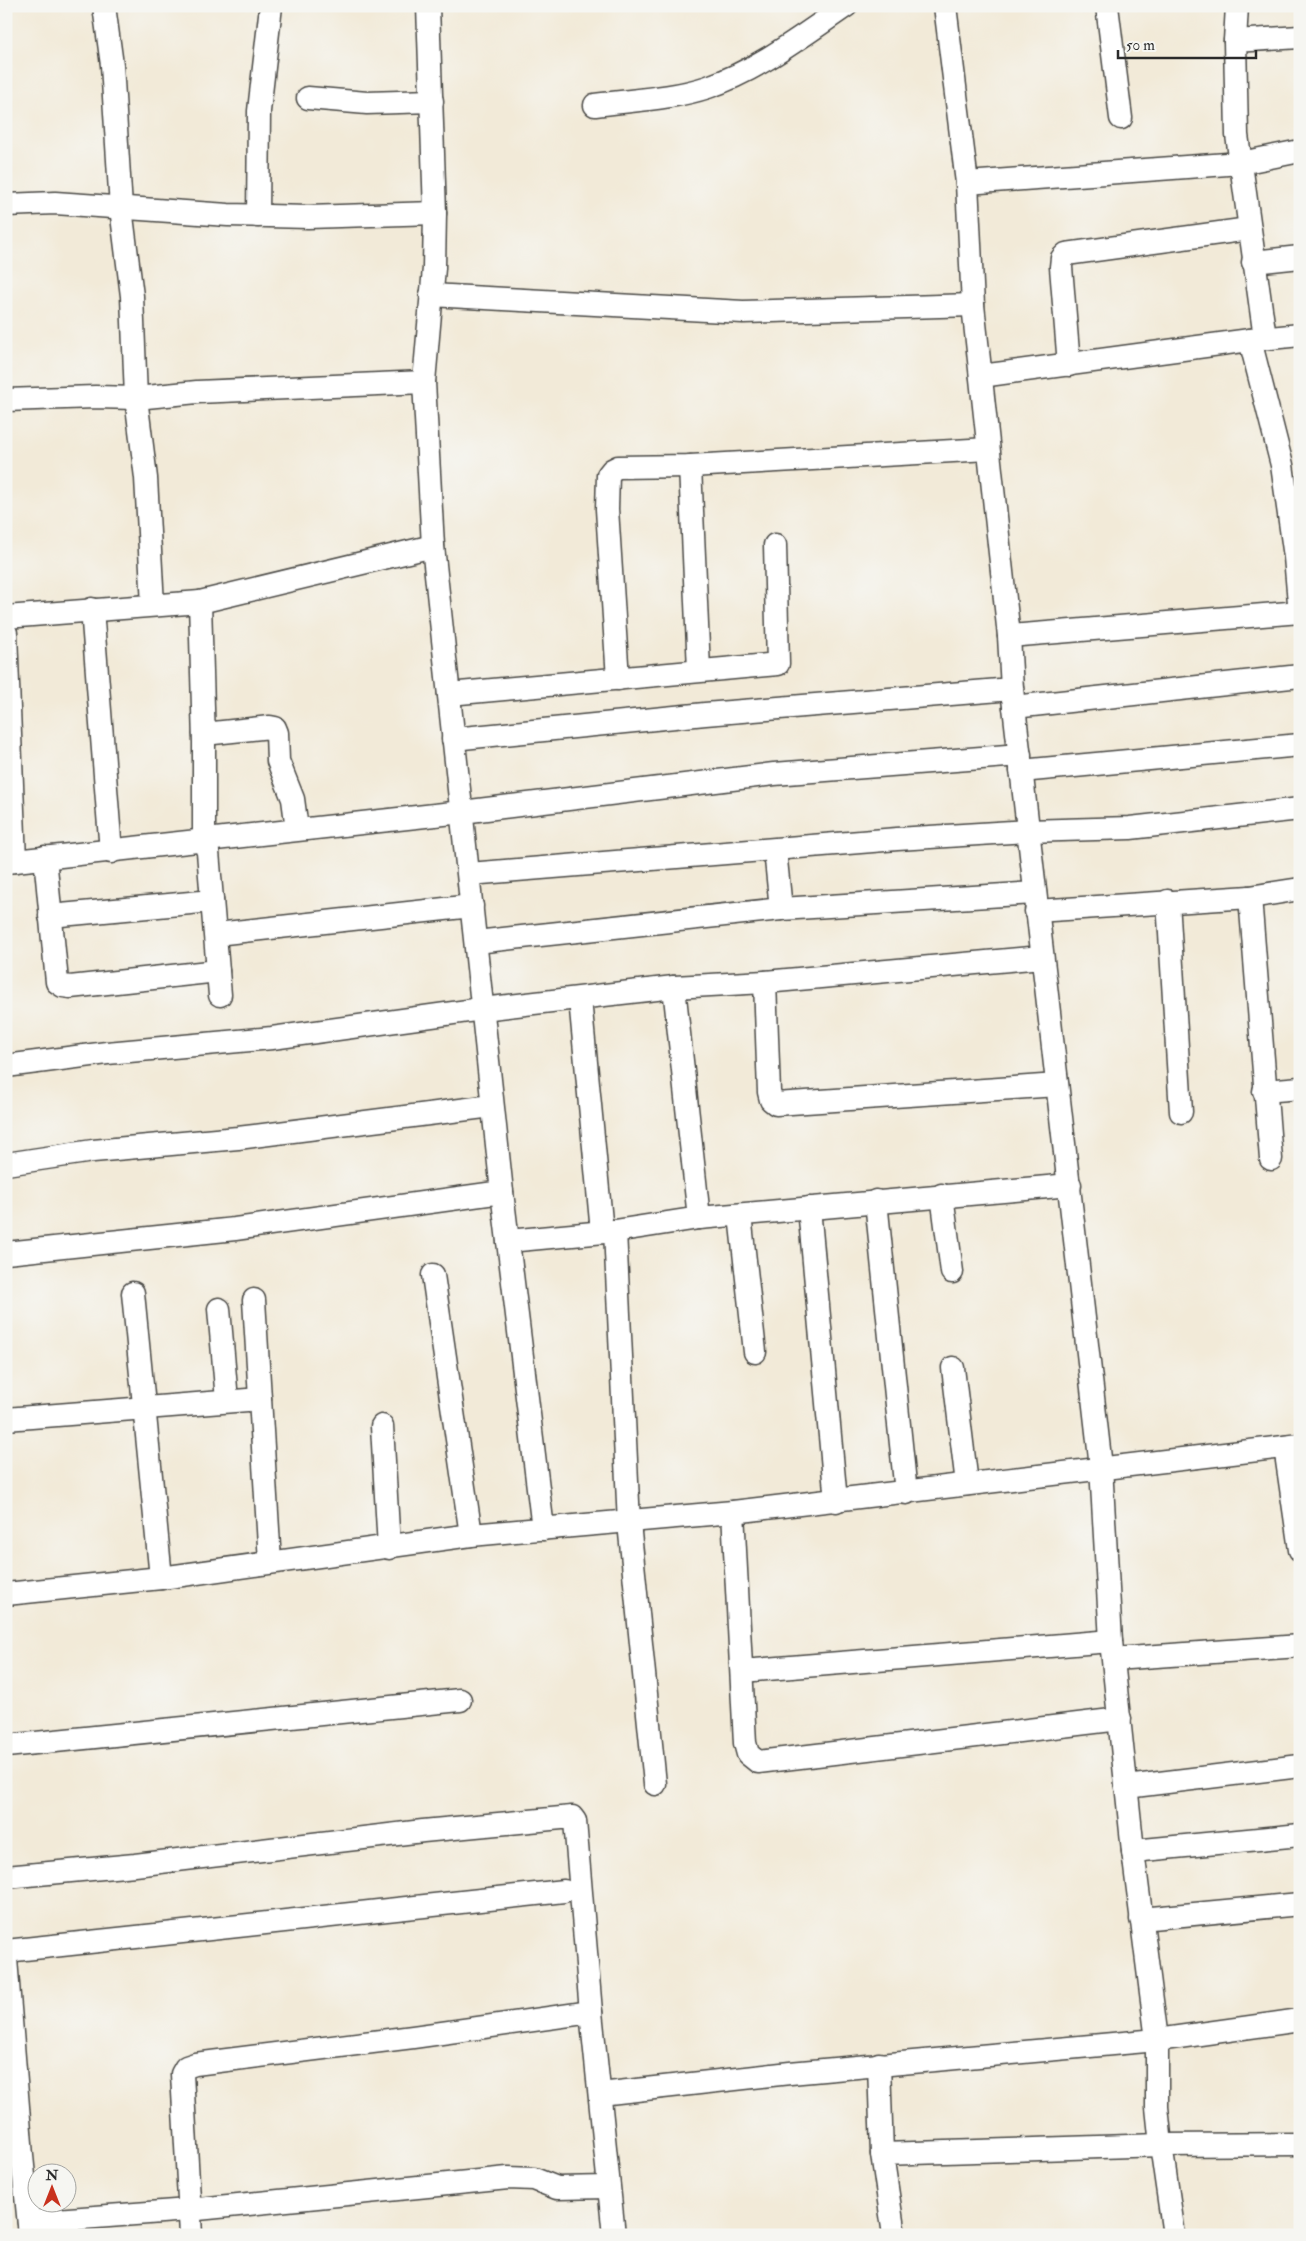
<svg xmlns="http://www.w3.org/2000/svg" width="1306" height="2241" font-family="'IM FELL Double Pica',serif">
<style>
.lines{fill:none;stroke-linecap:round;stroke-linejoin:round}
.minor-casing{stroke:#494845;stroke-width:25}
.minor{stroke:#fff;stroke-width:22}
</style>
<rect width="100%" height="100%" fill="#f6f6f2"/>
<filter id="ink" filterUnits="userSpaceOnUse"><feTurbulence type="fractalNoise" baseFrequency=".02" numOctaves="2"/><feDisplacementMap in="SourceGraphic" scale="10" xChannelSelector="R" yChannelSelector="G"/><feConvolveMatrix kernelMatrix="1 2 1 2 8 2 1 2 1" color-interpolation-filters="sRGB"/></filter>
<filter id="wash" filterUnits="userSpaceOnUse"><feTurbulence type="fractalNoise" baseFrequency=".0096" numOctaves="4" result="noise"/><feDisplacementMap in="SourceGraphic" scale="20" xChannelSelector="R" yChannelSelector="G"/><feGaussianBlur stdDeviation="1.12" result="paint"/><feColorMatrix in="noise" values="0 0 0 0 0 0 0 0 0 0 0 0 0 0 0 0 0 1.4 0 .05"/><feComposite in="paint" operator="in"/></filter>
<g filter="url(#wash)">
<rect width="100%" height="100%" fill="#f2ead8"/>
</g>
<g filter="url(#ink)">
<g class="lines">
<defs>
<g id="minor">
<path d="M104 6 112 65 121 208 132 296 136 398 146 478 153 605"/>
<path d="M428 6 435 213 434 268 424 382 433 546 502 1192 543 1529"/>
<path d="M945 6 967 183 973 305 1009 636 1012 689 1101 1467 1111 1641 1133 1851 1157 2040V2107L1161 2145 1174 2235"/>
<path d="M1107 6 1121 118"/>
<path d="M1237 6 1235 41 1237 135 1265 338"/>
<path d="M1235 41 1300 37"/>
<path d="M308 98 367 103 432 101"/>
<path d="M595 105C632 100 672 99 708 87 758 70 802 36 846 6"/>
<path d="M967 183 1241 163 1300 151"/>
<path d="M6 205 55 203 228 215 308 217 435 213"/>
<path d="M258 216 259 111 271 6"/>
<path d="M1253 262 1300 257"/>
<path d="M431 295 743 312 973 305"/>
<path d="M1250 340 1282 465 1295 557 1300 614"/>
<path d="M1069 365 1061 267 1062 258 1066 254 1249 229"/>
<path d="M981 376 1250 340 1300 335"/>
<path d="M6 400 95 397 136 398 197 392 424 382"/>
<path d="M690 466 699 670"/>
<path d="M200 602 204 743V842L208 852 220 995"/>
<path d="M92 609 111 852"/>
<path d="M6 617 200 602 433 546"/>
<path d="M6 633 15 861"/>
<path d="M1009 636 1300 612"/>
<path d="M618 679 607 509 608 475 612 470 618 467 690 466 988 449"/>
<path d="M449 694 778 664 775 545"/>
<path d="M1014 707 1300 676"/>
<path d="M204 734 270 727 275 728 277 733 278 761 293 799 297 829"/>
<path d="M453 739 705 714 1012 689"/>
<path d="M1021 771 1300 745"/>
<path d="M775 850 781 909"/>
<path d="M45 857 57 982 63 986 70 987 218 971"/>
<path d="M6 862 462 812 774 774 1020 755"/>
<path d="M469 874 897 839 1027 831 1130 828 1300 809"/>
<path d="M1250 897 1271 1159"/>
<path d="M1168 901 1181 1112"/>
<path d="M1036 911 1250 897 1300 889"/>
<path d="M50 916 212 901"/>
<path d="M216 934 472 906"/>
<path d="M476 942 781 909 1035 893"/>
<path d="M765 982 769 1092 771 1100 776 1104 1057 1085"/>
<path d="M674 987 699 1218"/>
<path d="M580 999 602 1232"/>
<path d="M6 1066 107 1053 272 1038 482 1009 674 987 765 982 1042 957"/>
<path d="M1264 1091 1300 1088"/>
<path d="M6 1164 93 1151 238 1138 492 1106"/>
<path d="M942 1195 952 1272"/>
<path d="M876 1201 906 1493"/>
<path d="M809 1208 836 1501"/>
<path d="M740 1215 755 1352"/>
<path d="M615 1231 629 1523 655 1784"/>
<path d="M508 1241 615 1231 699 1218 1070 1185"/>
<path d="M6 1253 235 1229 502 1192"/>
<path d="M433 1275 471 1535"/>
<path d="M133 1293 161 1578"/>
<path d="M254 1300 270 1562"/>
<path d="M219 1309 227 1400"/>
<path d="M953 1368 967 1484"/>
<path d="M6 1419 260 1399"/>
<path d="M382 1426 389 1548"/>
<path d="M1285 1447 1300 1550"/>
<path d="M733 1512 745 1743 748 1754 758 1762 1120 1719"/>
<path d="M6 1594 161 1578 471 1535 733 1512 1300 1445"/>
<path d="M1114 1659 1300 1646"/>
<path d="M742 1671 1111 1641"/>
<path d="M6 1746 460 1700"/>
<path d="M1126 1787 1300 1766"/>
<path d="M1133 1851 1300 1835"/>
<path d="M6 1877 135 1865 423 1831 572 1817 575 1821 591 2012 614 2235"/>
<path d="M1141 1919 1300 1904"/>
<path d="M6 1951 564 1891"/>
<path d="M6 1959 22 2156 30 2235"/>
<path d="M879 2064 882 2154 894 2235"/>
<path d="M600 2094 790 2073 1157 2040 1300 2020"/>
<path d="M882 2154 1161 2145 1300 2144"/>
<path d="M29 2222 188 2210 508 2178 534 2179 557 2188 608 2187"/>
<path d="M191 2235 182 2074 186 2067 195 2064 413 2037 591 2012"/>
</g>
</defs>
<use href="#minor" class="minor-casing"/>
<use href="#minor" class="minor"/>
</g>
</g>
<rect width="1306" height="2241" fill="none" stroke="#f6f6f2" stroke-width="25"/>
<g transform="translate(52 2188)"><circle r="24" fill="#f6f6f2" stroke="#a5a5a2"/>
<path d="M0-4L9 19L0 12L-9 19Z" fill="#c8321e"/>
<text y="-8" font-size="14" font-weight="bold" text-anchor="middle" fill="#2b2b2b">N</text>
</g>
<path d="M1118 50v8h138v-8" fill="none" stroke="#2b2b2b" stroke-width="2.5"/>
<text x="1126" y="50" font-size="15" fill="#2b2b2b" stroke="#f6f6f2" stroke-width="4" paint-order="stroke">50 m</text>
</svg>
